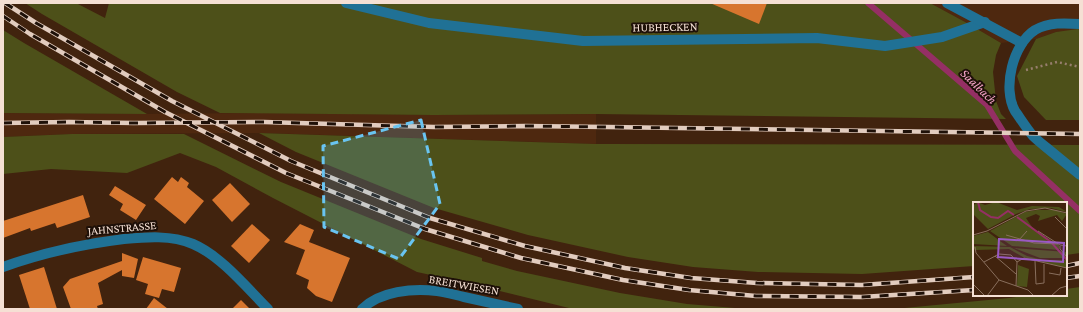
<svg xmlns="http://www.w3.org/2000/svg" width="1083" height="312" font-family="'Crimson Pro',serif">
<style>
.built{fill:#4e280f}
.green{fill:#4d5019}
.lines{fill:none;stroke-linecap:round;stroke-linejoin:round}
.stream{stroke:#952f64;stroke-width:6}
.building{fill:#d7752e}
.path{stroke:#977e6d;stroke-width:2.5;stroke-dasharray:2 3;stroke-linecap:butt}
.minor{stroke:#207195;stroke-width:10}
.rail-casing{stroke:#e2ccbf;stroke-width:4.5}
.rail{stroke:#1e1008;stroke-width:3;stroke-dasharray:9;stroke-linecap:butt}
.marked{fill:#69c4f1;fill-opacity:0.2;stroke:#69c4f1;stroke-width:3;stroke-dasharray:8 5;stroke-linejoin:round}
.labels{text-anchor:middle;stroke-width:4;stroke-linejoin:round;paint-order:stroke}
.street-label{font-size:12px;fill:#f5e0d4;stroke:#1e1008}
.water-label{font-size:13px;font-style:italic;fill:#f5a3c7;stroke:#1e1008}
.inset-river{fill:none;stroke:#952f64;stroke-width:2}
.inset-road{fill:none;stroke:#896f5d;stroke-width:1}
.view{fill:#9a59c4;fill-opacity:0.15;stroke:#9a59c4;stroke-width:2}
.inset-edge{fill:none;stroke:#f5e0d4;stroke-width:2}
</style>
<rect width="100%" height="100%" fill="#41230e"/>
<g class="built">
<path d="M930 3H1080V30L1056 32 1036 39 1001 43 967 23Z"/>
<path d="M3 113 135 114 263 113 434 115 596 114V144L264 133 72 134 3 137Z"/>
</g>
<g class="green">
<path d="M25 3H76L105 18 109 3H930L967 23 1001 43 996 55 993 72 996 101 1001 114 1006 119 596 114 434 115 220 113 177 92 42 14Z"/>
<path d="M1078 29 1080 30V120H1046L1024 97 1017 76 1036 39 1056 32Z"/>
<path d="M3 30 24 43 147 114 3 113Z"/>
<path d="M259 133 596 144 1080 145V253L1066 255V203H974V266L862 274 758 272 693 267 628 257 528 235 434 208 296 152Z"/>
<path d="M72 134H184L281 182 421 239 482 258V261L517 271 620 293 687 304 747 309H573L463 282 417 272 273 198 216 167 180 153 127 173 51 169 3 174V137Z"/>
<path d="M1080 287V309H894L1009 298 1029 295H1066V289Z"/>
</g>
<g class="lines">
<path class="stream" d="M868 3 987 105 1015 151 1080 211"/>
</g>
<g class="building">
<path d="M710 3H767L759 24Z"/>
<path d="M172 177 178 182 181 177 189 183 187 187 204 201 185 224 154 199Z"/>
<path d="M230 183 250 204 232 222 212 200Z"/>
<path d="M115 186 146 205 136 220 120 210 123 204 109 195Z"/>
<path d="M83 195 90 217 57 228 55 223 31 231 30 228 3 238V221Z"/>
<path d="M252 224 270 240 249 263 231 246Z"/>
<path d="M300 224 314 230 309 242 350 258 332 302 316 296 307 288 309 280 296 274 305 250 284 242Z"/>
<path d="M122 253 138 259 134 278 122 276V270L98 283 103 304 97 306 98 309H71L63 287 70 279 122 261Z"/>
<path d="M143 257 181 268 174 292 162 289 159 298 145 294 148 284 136 280Z"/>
<path d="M44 267 57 309H30L19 275Z"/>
<path d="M154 298 168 309H146Z"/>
<path d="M241 300 250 309H232Z"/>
</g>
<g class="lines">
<path class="path" d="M1026 70 1057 62 1080 67"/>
<g class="minor">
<path d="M346 3 429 23 583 41 817 38 885 46 942 37 985 22"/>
<path d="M947 3 1022 43"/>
<path d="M1080 24C1065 23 1049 22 1035 30 1013 44 1002 88 1015 111 1020 118 1027 129 1033 136 1037 140 1042 144 1047 148 1058 157 1069 166 1080 175"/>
<path d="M3 267C42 253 83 244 124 239 147 237 171 235 193 244 221 256 247 288 268 309"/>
<path d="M362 309C380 291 413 288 437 291 446 292 455 295 464 297 482 301 500 305 518 309"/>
</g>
<defs>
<g id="rail">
<path d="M5 3 36 23 172 101 291 161 430 218 525 246 625 268 691 278 757 283 862 285 974 277"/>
<path d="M3 16 30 34 165 112 286 173 425 229 521 258 623 280 689 290 756 296 862 297 974 290"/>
<path d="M3 123 69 122 134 123 264 122 434 127 525 126 607 127 1080 134"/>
<path d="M1066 266 1080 263"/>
<path d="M1066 278 1080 276"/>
</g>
</defs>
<use href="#rail" class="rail-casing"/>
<use href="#rail" class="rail"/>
</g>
<path class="marked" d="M421 120 440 204 399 259 324 227 323 146Z"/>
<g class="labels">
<g class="street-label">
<text transform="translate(665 27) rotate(-1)" y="4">HUBHECKEN</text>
<text transform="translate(122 228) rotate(-5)" y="4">JAHNSTRASSE</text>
<text transform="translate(464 285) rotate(10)" y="4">BREITWIESEN</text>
</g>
<g class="water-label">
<text transform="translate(979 86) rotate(44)" y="5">Saalbach</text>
</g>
</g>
<g transform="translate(973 202)">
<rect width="94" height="94" fill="#41230e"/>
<path d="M4 0 12 3 23 0 44 8 59 4 86 5 94 10 78 6 57 7 43 12 15 27 0 12V4ZM64 8H82L94 12 89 19 84 13 65 19 67 14 63 12 53 16 61 28 86 43V48L39 44 17 29 52 10ZM15 30 27 39 34 44 0 42V34ZM0 44 37 45 54 54 70 58H94V66L50 55 36 47 3 48 0 47ZM41 46 94 50V56H67ZM45 63 56 67 54 85 44 84Z" fill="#4d5019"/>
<path class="inset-river" d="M5 0 7 8 18 15 25 16 35 9 41 13M44 15 78 40 94 58"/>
<path class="inset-road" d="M82 15 94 27M65 29 87 43 94 44M0 33 14 29 53 9 72 6 94 11M33 33 61 41 85 42M46 38 54 29M87 44V47L94 55M2 45 3 51 26 78 55 88 61 94M22 54 43 72M62 59 63 82 71 81V62M11 60 26 52 38 53 44 60 43 84M44 60 51 56 94 66M76 71 87 73 88 66M0 82 12 94M14 94 26 78M78 94 87 86 94 84"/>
<path class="view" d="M26 37 91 41 90 60 25 55Z"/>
<rect width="94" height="94" class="inset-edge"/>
</g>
<rect width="1083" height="312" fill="none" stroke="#f5e0d4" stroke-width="8"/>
</svg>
